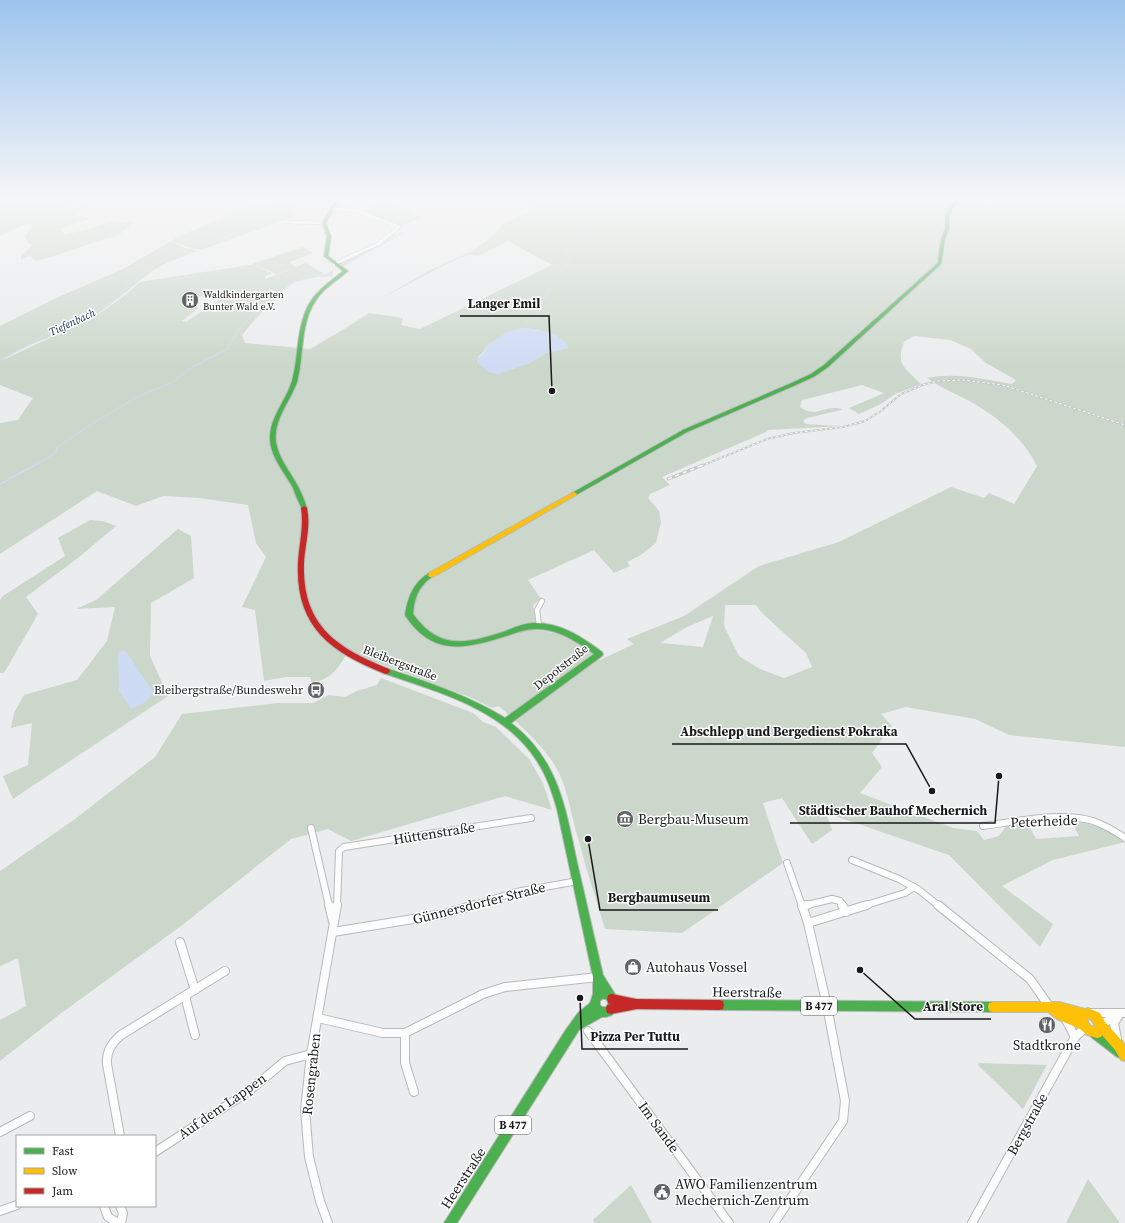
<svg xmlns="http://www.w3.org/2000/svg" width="1125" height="1223" font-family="'Source Serif 4',serif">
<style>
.green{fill:#cbd7ca;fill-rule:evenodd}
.water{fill:#cedbf4}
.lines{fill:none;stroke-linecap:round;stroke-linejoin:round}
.stream-far1{stroke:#cedbf4;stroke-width:1}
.stream{stroke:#cedbf4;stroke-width:1.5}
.street-far3-casing{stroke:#b8b9ba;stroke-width:4}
.street-far2-casing{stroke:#b8b9ba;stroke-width:6}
.street-far1-casing{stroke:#b8b9ba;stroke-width:8}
.street-casing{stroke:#b8b9ba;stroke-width:10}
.fast-casing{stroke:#b8b9ba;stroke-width:2}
.slow-casing{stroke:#b8b9ba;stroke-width:2}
.jam-casing{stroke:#b8b9ba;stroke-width:2}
.street-far3{stroke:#fcfcfc;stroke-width:3}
.street-far2{stroke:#fcfcfc;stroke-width:4.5}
.street-far1{stroke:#fcfcfc;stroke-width:6}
.street{stroke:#fcfcfc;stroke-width:8}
.fast{fill:#4caf50;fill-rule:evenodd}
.slow{fill:#ffc107;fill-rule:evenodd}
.jam{fill:#c62828;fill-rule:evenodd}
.rail-far1-casing{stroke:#c7c8c8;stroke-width:2}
.rail-casing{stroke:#c7c8c8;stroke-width:3}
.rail-far1{stroke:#fff;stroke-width:1;stroke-dasharray:2.5;stroke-linecap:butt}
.rail{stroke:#fff;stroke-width:1.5;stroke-dasharray:4;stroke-linecap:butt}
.labels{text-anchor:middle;stroke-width:3;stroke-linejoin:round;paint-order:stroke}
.far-poi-label{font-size:10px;fill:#18191a;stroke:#fff;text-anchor:start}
.far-water-label{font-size:11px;font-style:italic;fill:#162a56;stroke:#fff}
.shield{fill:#fff;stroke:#5d5e5f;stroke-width:1}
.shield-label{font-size:11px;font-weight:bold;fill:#18191a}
.street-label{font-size:12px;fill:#18191a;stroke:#fff}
.poi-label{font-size:12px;fill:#18191a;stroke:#fff;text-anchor:end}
.near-poi-label{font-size:14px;fill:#18191a;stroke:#fff;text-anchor:start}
.near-street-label{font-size:14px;fill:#18191a;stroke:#fff}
.leader{fill:none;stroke:#18191a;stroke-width:1.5}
.callout-dot{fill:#18191a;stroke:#fff;stroke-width:1.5}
.callout-label{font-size:13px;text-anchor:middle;font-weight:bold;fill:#18191a;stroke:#fff;stroke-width:3;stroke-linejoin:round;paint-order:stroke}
</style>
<rect width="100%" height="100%" fill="#ebeced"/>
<g class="green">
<path d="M0 198H106L45 212 66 210 112 198 73 214 90 219 62 228 61 229 65 235 116 221 133 223C125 228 119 239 107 238L54 256 35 261 30 256 21 260V256L34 243 30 245 25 237 32 226 28 223 0 236Z"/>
<path d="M290 198 306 200 288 210 298 215 201 250 184 246 172 241 179 236 166 241 240 211 217 222 253 205 267 207 281 199 286 200Z"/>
<path d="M500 198H534L544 203 552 198H958L946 216 944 228H948C951 215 952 210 960 198H979L974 202 989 207 1007 198H1125V747L1009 735 975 719 906 707 881 714 892 726 872 753 882 767 860 793 953 828 977 831 984 840 999 836 1007 825 1028 824 1036 839 1079 836 1072 822C1092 823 1109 829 1125 842L1053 860 1002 886 1053 924 1040 947 949 855 826 813 832 830 812 844 782 798 763 803 783 863 682 933 605 929C596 899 586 869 578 838 570 812 568 784 552 761 537 740 518 723 499 706L492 708 470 697 365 658 349 650C338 668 334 678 312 683L310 677H286L264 681 255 610 242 607 266 557 256 543 248 505 199 498 163 496 136 506 97 491 0 554V423L18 420 33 398 0 385V326L56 298 123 269 171 241 185 248 197 251C183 257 169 261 155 269 134 284 116 302 94 316 66 334 30 341 3 360L96 316 124 296 140 282 249 265H254L272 273 265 276V279L215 299 193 295 181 304 199 308 182 321 186 322 227 294 306 263 324 274 331 272 334 269 332 276C321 277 308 277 298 281 279 289 256 319 242 335L245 343 310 349 341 331 369 313 403 318 401 325 420 329 552 265 508 241 478 256 470 254 448 263 382 298 430 270 471 252 489 239 504 223 537 208ZM522 328C534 328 565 334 568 348L546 353 529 363 498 374 477 362 479 356C484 353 485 348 490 344 500 336 510 332 522 328ZM914 336 950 340 971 349 986 363 1016 380 1012 384C984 379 955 372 927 378 941 388 956 394 971 402 998 417 1023 438 1037 466L1014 504 989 493 984 498 951 487 839 542 759 566 684 616 627 639 634 644 600 660C576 640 566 633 534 630L536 616 533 605 541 599 528 580 594 550 614 573 630 566 627 562 639 556 656 543 661 522 659 511 648 498 650 494 670 485 662 477 766 432 767 430 841 426 806 424 803 421 807 418 841 410 842 409C825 404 816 419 800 407L802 400 862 385 884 393 849 408 859 414 881 404 895 394 921 384C906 368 895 366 904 342ZM727 605H756L762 613 806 653 812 667 784 678 760 669 739 656 724 626 725 606ZM713 616 703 647 660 643 687 627Z"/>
<path d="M390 202 421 218 398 227 360 212 373 208 369 206Z"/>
<path d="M403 232 404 233 343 266 337 264 378 243 392 234 397 235Z"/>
<path d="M303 247 313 253 289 262 295 267 277 274 252 264Z"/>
<path d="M90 520 103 521 116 526 78 558 26 597 38 614 4 673H0V600L3 596 65 556 58 538Z"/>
<path d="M178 529 191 536 194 578 151 603 150 656 168 696 13 799 3 776 28 765 32 723 11 728 14 713 24 695 77 680 107 641 115 607 76 609 96 600Z"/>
<path d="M381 678 473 713 483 722 496 727 529 759 543 783 552 810 505 796 351 841 328 829 291 839 181 926 60 1014 0 1061V1020L26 1006 18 958 0 966V871L75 819 155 757 182 714 278 703H313L329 695 345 697 357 691 377 685Z"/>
<path d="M979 1063 1047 1065 1023 1109 978 1065Z"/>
<path d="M1088 1179 1120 1223H1066Z"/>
<path d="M631 1185 652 1223H594L593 1220Z"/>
</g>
<g class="water">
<path d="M522 328C534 328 566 334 568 348L546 353 529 363 498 374 488 372 478 363 477 359 484 353 488 345 501 336 510 331Z"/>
<path d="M125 650 154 693 144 703 131 709 119 690 118 653Z"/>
</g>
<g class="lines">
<g class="stream-far1">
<path d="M193 248 210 240 224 238 245 227 289 212"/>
<path d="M182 252 190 249"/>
<path d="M343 266 403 233"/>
<path d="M524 324 538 314 543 301 556 278 570 259C562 236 573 245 583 230L580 223"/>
<path d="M0 360 33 343 51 329 66 322 88 316 120 297 126 286 168 256 179 252"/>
<path d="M33 466 56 453V449L59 446 90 425 139 396 173 382 189 369 227 349 238 331 257 311 266 306 269 300 294 282 330 273 333 270"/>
</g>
<path class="stream" d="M0 484 35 465"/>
<defs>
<g id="street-far3">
<path d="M299 198 333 205"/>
<path d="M335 203 343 204 371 198"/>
<path d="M253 204 262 198"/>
<path d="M331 209 355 210 399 227 378 244 334 264"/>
<path d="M286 222 324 223"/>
</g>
<path id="street-far2" d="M539 625 537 610 542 601"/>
<g id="street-far1">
<path d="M983 826C1015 822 1061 811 1093 821 1104 825 1115 831 1125 838"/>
<path d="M311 828 329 906"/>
<path d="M852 860 899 879 919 890 939 906"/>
<path d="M787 863 802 906"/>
<path d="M337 906 339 851 344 847 531 818"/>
<path d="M471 906 516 892 578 881"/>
<path d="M803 906 832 899 840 901 843 906"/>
<path d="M863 906 905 893 914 887"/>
</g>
<g id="street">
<path d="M329 905 333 921"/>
<path d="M842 905 846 912"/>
<path d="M938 905 1030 979 1049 1006"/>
<path d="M802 906 807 905"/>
<path d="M808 923 867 905"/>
<path d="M333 932 444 914 474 905"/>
<path d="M180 942 195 990"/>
<path d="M185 996 195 1035"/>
<path d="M1092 1013H1125"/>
<path d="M318 1018 383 1033H405L483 994 505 987 598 977"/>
<path d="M1066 1020 1075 1037"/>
<path d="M1100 1025 1118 1015"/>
<path d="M588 1031 729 1223"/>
<path d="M405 1033V1063L414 1092"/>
<path d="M1117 1039 1114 1023 1119 1015"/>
<path d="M0 1132 30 1116"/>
<path d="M120 1136 107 1064C106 1051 112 1043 121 1035L225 971"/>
<path d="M155 1152 249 1091 285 1061 311 1054"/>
<path d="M104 1206 108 1217 118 1223"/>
<path d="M120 1206 123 1213 121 1223"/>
<path d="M0 1211 17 1205"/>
<path d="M328 1223 320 1201 309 1157 305 1110 311 1054 337 905"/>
<path d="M774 1223 843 1121 845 1101 827 1006 808 923 802 905"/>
<path d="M972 1223 1075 1037 1085 1028"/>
</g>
<g id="fast">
<path d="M336 198H340L326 223 331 236 328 256 348 271C336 282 321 289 313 305 300 329 304 356 297 382 290 402 273 420 276 442 278 457 289 470 296 483 301 491 304 499 307 508L304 510C300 508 295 492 292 486 284 472 271 457 270 440 269 418 286 401 292 381 299 356 296 328 309 304 317 290 331 281 343 271L324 256 327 236 322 223Z"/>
<path d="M957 198H961L952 209 949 216V229L945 239 941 264 828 367 815 376 798 384 687 432 576 495H572L571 494 572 493 683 430 794 382 811 374 824 365 938 263 941 239 945 229V216L948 209Z"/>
<path d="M429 573H433L434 575C431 578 427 580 424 584 416 592 414 603 413 614 419 622 426 630 435 635 457 648 484 638 506 631 515 627 525 623 535 623 561 623 582 637 602 652L603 654 602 656 511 723C561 761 566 814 579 871 587 906 595 941 603 975L618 999V1004L616 1010 612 1015 606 1017H602L579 1030 457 1223H444L565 1031 578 1013 590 1003 593 994V977L557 809C552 792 547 776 537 761 504 709 438 692 383 673L382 671 383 669 386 668C427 682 468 695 505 718L594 654C576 641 558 629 536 629 525 629 516 633 506 636 466 649 432 657 405 615 408 597 413 583 429 573ZM602 999H606L608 1001V1005L606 1007H602L600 1005V1001Z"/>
<path d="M719 1000 993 1002 997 1003 998 1007 997 1011 993 1012 719 1010 715 1009 714 1005 715 1001Z"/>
<path d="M1095 1028 1099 1029 1125 1049V1057L1121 1058 1117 1057 1091 1037 1090 1033 1091 1029Z"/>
</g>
<g id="slow">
<path d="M574 492 576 493 577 494 576 495 433 577H429L428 575 429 573Z"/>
<path d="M993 1002H1059L1085 1009 1088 1008 1100 1013 1105 1022 1123 1042 1125 1046V1061L1121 1060 1115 1050 1102 1035 1101 1037 1097 1038 1087 1035 1080 1029 1057 1019 1048 1012H993L989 1011 988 1007 989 1003ZM1088 1018 1092 1021 1095 1026 1094 1027C1090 1026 1088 1023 1087 1019Z"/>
</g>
<g id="jam">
<path d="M304 506 307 508C311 527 305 544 304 563 302 625 336 648 389 669L390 671 389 673 386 674 383 673C330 652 295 626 298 563 299 544 304 527 301 508Z"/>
<path d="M612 994 636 999 719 1000 723 1001 724 1005 723 1009 719 1010 637 1009 611 1014 607 1013 606 1009 607 1005 611 1004 608 1003 607 999 608 995Z"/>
</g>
</defs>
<use href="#street-far3" class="street-far3-casing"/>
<use href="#street-far2" class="street-far2-casing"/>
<use href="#street-far1" class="street-far1-casing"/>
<use href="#street" class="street-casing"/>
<use href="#fast" class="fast-casing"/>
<use href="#slow" class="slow-casing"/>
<use href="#jam" class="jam-casing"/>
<use href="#street-far3" class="street-far3"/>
<use href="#street-far2" class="street-far2"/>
<use href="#street-far1" class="street-far1"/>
<use href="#street" class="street"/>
<use href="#fast" class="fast"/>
<use href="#slow" class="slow"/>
<use href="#jam" class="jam"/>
<defs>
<path id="rail-far1" d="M701 466 767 439 794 433 843 427 865 421 881 411 901 394 925 384 939 381 962 380 1003 385 1125 425"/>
<path id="rail" d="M668 479 703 465"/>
</defs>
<use href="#rail-far1" class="rail-far1-casing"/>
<use href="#rail" class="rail-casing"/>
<use href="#rail-far1" class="rail-far1"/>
<use href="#rail" class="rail"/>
</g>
<linearGradient id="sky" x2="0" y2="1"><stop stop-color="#9dc4ed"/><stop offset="0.54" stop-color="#f6f6f7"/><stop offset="1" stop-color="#f6f6f7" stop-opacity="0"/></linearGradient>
<rect width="1125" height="369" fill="url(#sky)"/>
<defs>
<symbol id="building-disc" viewBox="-11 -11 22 22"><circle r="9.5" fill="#626364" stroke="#fff"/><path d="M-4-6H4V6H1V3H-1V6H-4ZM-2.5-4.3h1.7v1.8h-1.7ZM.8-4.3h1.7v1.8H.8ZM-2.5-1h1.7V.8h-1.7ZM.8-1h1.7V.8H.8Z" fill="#fff"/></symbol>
<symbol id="bus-disc" viewBox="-11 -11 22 22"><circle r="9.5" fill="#626364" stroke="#fff"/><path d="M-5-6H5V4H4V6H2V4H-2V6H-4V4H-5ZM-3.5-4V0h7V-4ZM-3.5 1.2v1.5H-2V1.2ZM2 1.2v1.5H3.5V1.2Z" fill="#fff"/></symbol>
<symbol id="museum-disc" viewBox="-11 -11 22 22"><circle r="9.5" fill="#626364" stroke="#fff"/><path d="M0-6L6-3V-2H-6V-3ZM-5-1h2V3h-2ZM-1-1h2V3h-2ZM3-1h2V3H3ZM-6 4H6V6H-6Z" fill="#fff"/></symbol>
<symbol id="shop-disc" viewBox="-11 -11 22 22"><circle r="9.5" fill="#626364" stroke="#fff"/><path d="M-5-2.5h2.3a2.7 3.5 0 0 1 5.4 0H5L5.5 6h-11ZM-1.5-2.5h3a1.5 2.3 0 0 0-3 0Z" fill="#fff"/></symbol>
<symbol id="restaurant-disc" viewBox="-11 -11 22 22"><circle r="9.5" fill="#626364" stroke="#fff"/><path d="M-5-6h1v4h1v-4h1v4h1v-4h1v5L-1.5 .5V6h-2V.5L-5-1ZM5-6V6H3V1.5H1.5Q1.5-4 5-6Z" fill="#fff"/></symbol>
<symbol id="civic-disc" viewBox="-11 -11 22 22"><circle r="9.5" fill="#626364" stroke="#fff"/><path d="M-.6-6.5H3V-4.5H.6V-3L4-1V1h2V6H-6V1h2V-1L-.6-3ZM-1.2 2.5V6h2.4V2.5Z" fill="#fff"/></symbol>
</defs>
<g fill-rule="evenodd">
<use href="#building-disc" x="180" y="290" width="20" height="20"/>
<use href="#bus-disc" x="306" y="680" width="20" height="20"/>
<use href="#museum-disc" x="615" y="809" width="20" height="20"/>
<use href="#shop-disc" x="623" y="957" width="20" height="20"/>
<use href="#restaurant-disc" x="1037" y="1015" width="20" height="20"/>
<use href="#civic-disc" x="652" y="1182" width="20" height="20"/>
</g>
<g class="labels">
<g class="far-poi-label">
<text x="203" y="298">Waldkindergarten<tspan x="203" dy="12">Bunter Wald e.V.</tspan></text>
</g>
<g class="far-water-label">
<text transform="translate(72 322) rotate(-25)" y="4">Tiefenbach</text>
</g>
<g class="shield">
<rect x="801" y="997" width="36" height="18" rx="3"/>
<rect x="495" y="1116" width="36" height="18" rx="3"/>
</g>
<g class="shield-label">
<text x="819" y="1010">B 477</text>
<text x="513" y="1129">B 477</text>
</g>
<g class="street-label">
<text transform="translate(400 663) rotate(21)" y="4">Bleibergstraße</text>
<text transform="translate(561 667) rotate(-38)" y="4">Depotstraße</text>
</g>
<g class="poi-label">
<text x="303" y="694">Bleibergstraße/Bundeswehr</text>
</g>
<g class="near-poi-label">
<text x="638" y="824">Bergbau-Museum</text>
<text x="646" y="972">Autohaus Vossel</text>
<text x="1047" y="1050" text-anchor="middle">Stadtkrone</text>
<text x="675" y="1189">AWO Familienzentrum<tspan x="675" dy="16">Mechernich-Zentrum</tspan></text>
</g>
<g class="near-street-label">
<text transform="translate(1044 821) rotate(-2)" y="5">Peterheide</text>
<text transform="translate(434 833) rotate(-9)" y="5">Hüttenstraße</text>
<text transform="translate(479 903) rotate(-14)" y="5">Günnersdorfer Straße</text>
<text transform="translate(747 992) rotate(1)" y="5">Heerstraße</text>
<text transform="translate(311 1074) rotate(-84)" y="5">Rosengraben</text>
<text transform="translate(222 1106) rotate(-35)" y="5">Auf dem Lappen</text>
<text transform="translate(1027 1124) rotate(-61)" y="5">Bergstraße</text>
<text transform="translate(659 1127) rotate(54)" y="5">Im Sande</text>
<text transform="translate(463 1178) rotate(-57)" y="5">Heerstraße</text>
</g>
</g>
<path class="leader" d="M552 391L549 316H460M932 791L906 744H672M999 776L995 823H790M588 839L600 910H718M860 970L915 1019H991M580 998L582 1049H688"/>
<g class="callout-dot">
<circle cx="552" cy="391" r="4"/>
<circle cx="932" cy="791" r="4"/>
<circle cx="999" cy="776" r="4"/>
<circle cx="588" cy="839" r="4"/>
<circle cx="860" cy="970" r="4"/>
<circle cx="580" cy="998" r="4"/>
</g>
<g class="callout-label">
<text x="504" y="308">Langer Emil</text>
<text x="789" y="736">Abschlepp und Bergedienst Pokraka</text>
<text x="893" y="815">Städtischer Bauhof Mechernich</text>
<text x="659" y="902">Bergbaumuseum</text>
<text x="953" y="1011">Aral Store</text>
<text x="635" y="1041">Pizza Per Tuttu</text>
</g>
<rect x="16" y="1135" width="140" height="72" fill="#ffffff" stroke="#a3a3a3"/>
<rect x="24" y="1148" width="20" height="6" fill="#4caf50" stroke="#a3a3a3"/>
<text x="52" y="1155" font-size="12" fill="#18191a">Fast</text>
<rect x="24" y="1168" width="20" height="6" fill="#ffc107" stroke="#a3a3a3"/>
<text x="52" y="1175" font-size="12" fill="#18191a">Slow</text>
<rect x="24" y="1188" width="20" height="6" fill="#c62828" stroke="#a3a3a3"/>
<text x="52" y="1195" font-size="12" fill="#18191a">Jam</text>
</svg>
